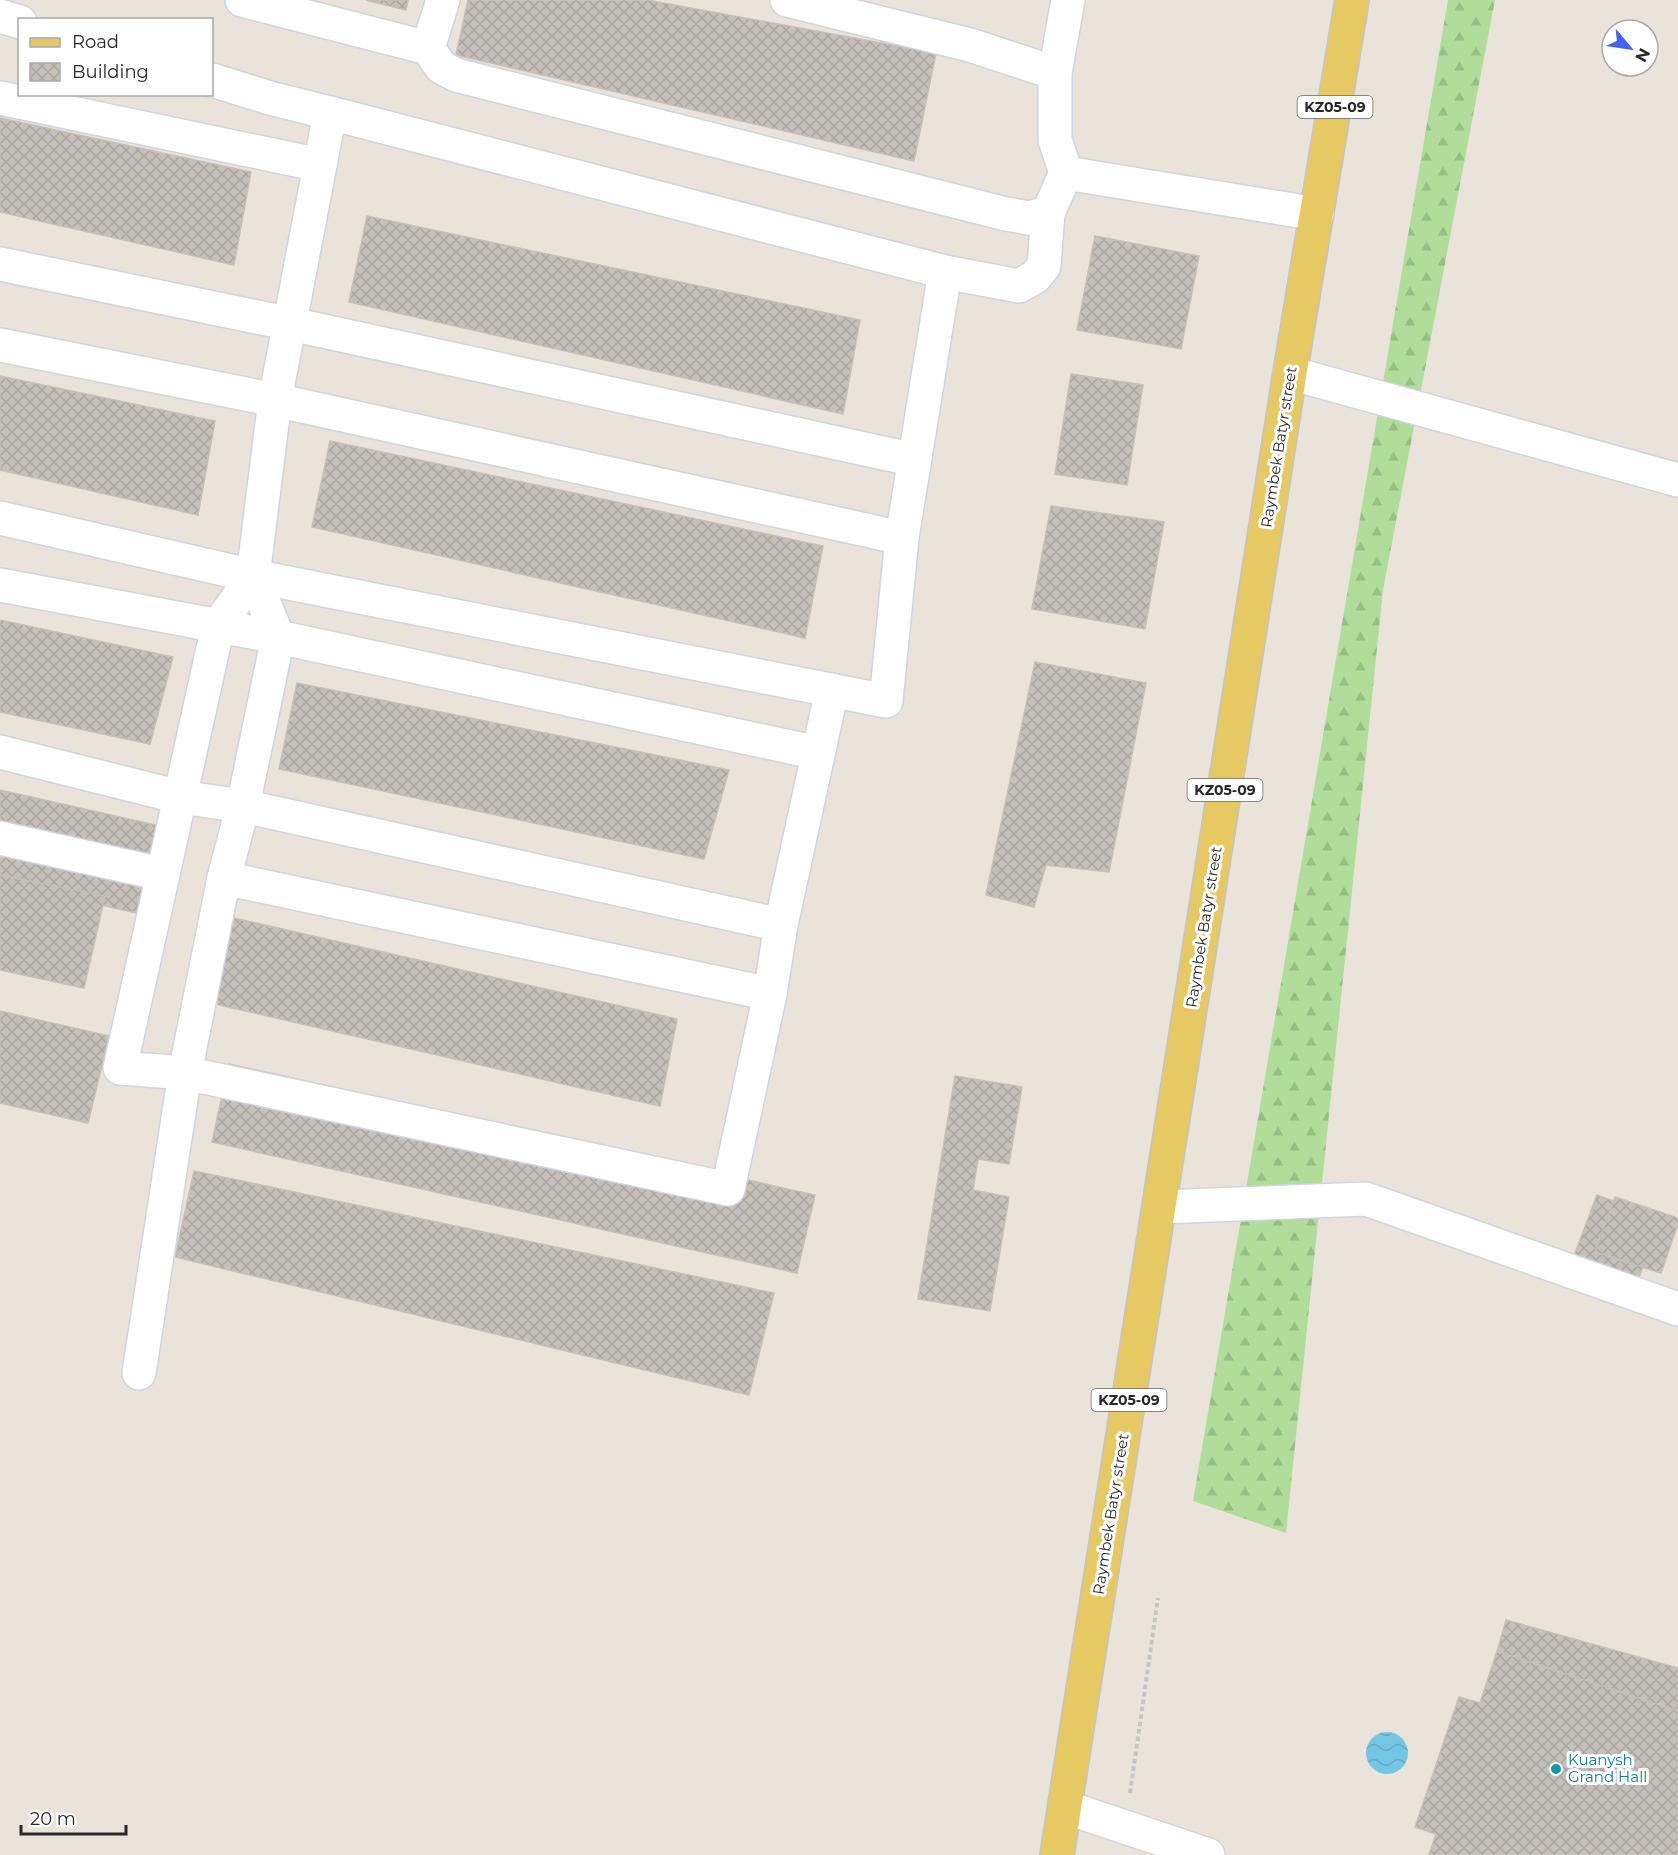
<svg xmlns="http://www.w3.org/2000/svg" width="1678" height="1855" font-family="Montserrat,sans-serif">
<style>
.forest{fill:url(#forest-firs)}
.water{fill:url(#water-waves)}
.building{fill:url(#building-cross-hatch);stroke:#c5bfb5;stroke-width:1.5}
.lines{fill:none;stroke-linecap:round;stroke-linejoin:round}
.minor-casing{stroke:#d0d3e0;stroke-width:36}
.major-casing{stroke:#c3c3c3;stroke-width:36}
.path{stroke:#c3c3c3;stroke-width:4;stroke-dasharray:4.5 3;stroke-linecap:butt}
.minor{stroke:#fff;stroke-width:33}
.major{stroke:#e6c963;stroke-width:33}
.culture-dot{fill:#0f9aa8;stroke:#fff;stroke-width:2}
.labels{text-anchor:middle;stroke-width:6;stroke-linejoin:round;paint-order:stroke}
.shield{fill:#fff;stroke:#686868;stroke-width:1.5}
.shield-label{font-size:14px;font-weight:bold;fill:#282828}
.street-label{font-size:15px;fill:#282828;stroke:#fff}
.culture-label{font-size:15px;fill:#0d838f;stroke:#fff;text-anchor:start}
</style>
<defs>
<pattern id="forest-firs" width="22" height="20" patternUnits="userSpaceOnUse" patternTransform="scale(1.5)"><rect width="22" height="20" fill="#b0dd9a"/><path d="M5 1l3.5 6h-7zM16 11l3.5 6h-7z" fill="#97be85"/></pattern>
<pattern id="water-waves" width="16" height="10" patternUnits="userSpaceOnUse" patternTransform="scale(1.5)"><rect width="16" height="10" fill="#74c6e5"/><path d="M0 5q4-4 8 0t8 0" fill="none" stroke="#64aac4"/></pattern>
<pattern id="building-cross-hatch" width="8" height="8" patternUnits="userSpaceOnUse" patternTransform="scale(1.5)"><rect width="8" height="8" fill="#c5c0ba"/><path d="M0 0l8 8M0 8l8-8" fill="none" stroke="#a9a5a0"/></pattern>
</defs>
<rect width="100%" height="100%" fill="#eae3da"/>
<path class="forest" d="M1448 0H1495L1383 590 1286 1533 1193 1501Z"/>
<circle class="water" cx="1387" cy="1753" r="21"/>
<g class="building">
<path d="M366 0H408L406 10Z"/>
<path d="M468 0H647L936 53 914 161 456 55Z"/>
<path d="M0 118 251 172 234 265 0 212Z"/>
<path d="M367 216 860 320 843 414 349 302Z"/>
<path d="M1095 236 1199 256 1181 349 1077 330Z"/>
<path d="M1071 374 1143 385 1127 485 1055 474Z"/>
<path d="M0 376 215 421 198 515 0 470Z"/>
<path d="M330 441 823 546 805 638 312 527Z"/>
<path d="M1051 506 1164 522 1145 629 1032 609Z"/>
<path d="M0 620 173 657 150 744 0 712Z"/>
<path d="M1035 662 1146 683 1109 872 1046 865 1034 907 986 895Z"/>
<path d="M297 683 729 770 704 859 279 769Z"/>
<path d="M0 790 169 828 150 916 0 882Z"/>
<path d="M0 875 105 896 84 988 0 970Z"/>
<path d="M225 916 677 1019 660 1106 206 1002Z"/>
<path d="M0 1011 109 1036 88 1123 0 1103Z"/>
<path d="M229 1064 815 1195 797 1273 212 1142Z"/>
<path d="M955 1076 1022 1087 1009 1164 978 1159 973 1190 1009 1197 990 1311 918 1299Z"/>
<path d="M194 1171 774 1293 749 1395 175 1257Z"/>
<path d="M1597 1195 1661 1219 1638 1280 1574 1256Z"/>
<path d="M1615 1197 1678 1218V1224L1661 1273 1595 1252Z"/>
<path d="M1506 1620 1678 1668V1855H1467L1442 1848Z"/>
<path d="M1497 1651 1678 1711V1855H1429L1436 1834 1415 1827 1459 1697 1480 1703Z"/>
</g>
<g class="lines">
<defs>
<g id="minor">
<path d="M242 0 428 48 441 67 456 75 1006 214 1029 218 1048 213 1066 173 1317 214"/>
<path d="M787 0 970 45 1055 73V140L1066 173"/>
<path d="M0 16 20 22"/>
<path d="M428 48 443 0"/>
<path d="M1055 73 1068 0"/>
<path d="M212 80 270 98 330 113"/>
<path d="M0 98 320 165"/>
<path d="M0 264 291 324 915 460"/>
<path d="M0 345 275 400 902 538"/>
<path d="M1290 373 1678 480"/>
<path d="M0 518 253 576 886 701 902 538 945 272"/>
<path d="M253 576 218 626 120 1068 185 1073 728 1189 770 994"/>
<path d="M0 585 278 637 243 806 224 878 185 1073 139 1373"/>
<path d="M0 752 180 797 243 806 781 925 832 690"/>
<path d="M818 753 278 637 253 576 275 400 330 113 945 272 1019 286 1035 277 1044 266 1048 213"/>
<path d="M0 838 162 874"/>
<path d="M224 878 770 994 781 925"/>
<path d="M1160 1207 1366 1199 1678 1309"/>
<path d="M1065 1807 1208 1855"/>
</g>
<path id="major" d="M1057 1855 1290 373 1352 0"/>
</defs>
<use href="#minor" class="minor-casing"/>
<use href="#major" class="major-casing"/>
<path class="path" d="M1130 1793 1158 1598"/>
<use href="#minor" class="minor"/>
<use href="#major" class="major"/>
</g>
<circle class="culture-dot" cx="1556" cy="1769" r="6"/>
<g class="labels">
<g class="shield">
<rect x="1297.5" y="96" width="75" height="22" rx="4.5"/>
<rect x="1187.5" y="779" width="75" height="22" rx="4.5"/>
<rect x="1091.5" y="1389" width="75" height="22" rx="4.5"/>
</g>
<g class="shield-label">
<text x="1335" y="112">KZ05-09</text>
<text x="1225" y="795">KZ05-09</text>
<text x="1129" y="1405">KZ05-09</text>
</g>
<g class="street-label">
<text transform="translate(1279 447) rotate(-81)" y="5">Raymbek Batyr street</text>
<text transform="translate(1204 927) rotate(-81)" y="5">Raymbek Batyr street</text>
<text transform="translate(1111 1514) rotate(-81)" y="5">Raymbek Batyr street</text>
</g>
<g class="culture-label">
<text x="1568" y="1765">Kuanysh<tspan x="1568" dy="17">Grand Hall</tspan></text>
</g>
</g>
<rect x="18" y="18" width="195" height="78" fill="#ffffff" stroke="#a9a9a9" stroke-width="1.5"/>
<rect x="30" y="38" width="30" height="9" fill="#e6c963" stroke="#a9a9a9" stroke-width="1.5"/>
<text x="72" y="48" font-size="18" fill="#282828">Road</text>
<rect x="30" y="63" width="30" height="18" fill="url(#building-cross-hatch)" stroke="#a9a9a9" stroke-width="1.5"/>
<text x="72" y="78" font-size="18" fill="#282828">Building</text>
<g transform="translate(1630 48) rotate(119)"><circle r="28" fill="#ffffff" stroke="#a9a9a9" stroke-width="1.5"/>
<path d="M0-4.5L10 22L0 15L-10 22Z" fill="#4462ed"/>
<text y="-9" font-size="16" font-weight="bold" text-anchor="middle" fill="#282828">N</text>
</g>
<path d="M21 1825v9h105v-9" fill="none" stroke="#282828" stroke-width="3"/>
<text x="30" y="1825" font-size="18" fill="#282828" stroke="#ffffff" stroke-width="4.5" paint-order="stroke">20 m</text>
</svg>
